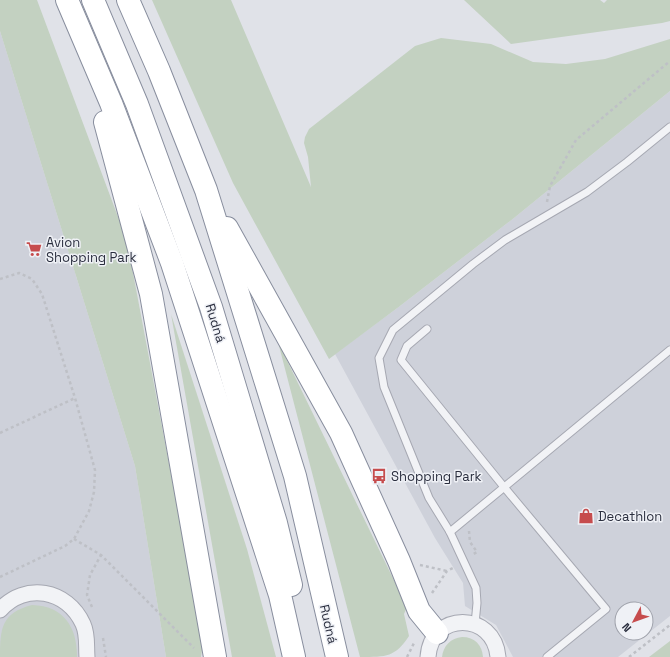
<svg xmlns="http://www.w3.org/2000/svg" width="670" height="657" font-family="'Space Grotesk',sans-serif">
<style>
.built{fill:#ced1da;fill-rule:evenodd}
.green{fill:#c3d1c1}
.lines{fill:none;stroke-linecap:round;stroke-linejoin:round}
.service-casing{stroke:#a6a8b2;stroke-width:9}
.minor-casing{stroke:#a6a8b2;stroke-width:17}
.trunk-casing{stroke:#888e9e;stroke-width:24}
.path{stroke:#bec0c6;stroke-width:2.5;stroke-dasharray:3 3;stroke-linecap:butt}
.service{stroke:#f2f3f6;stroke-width:7}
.minor{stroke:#f2f3f6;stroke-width:15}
.trunk{stroke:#fff;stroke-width:22}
.labels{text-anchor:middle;stroke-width:3;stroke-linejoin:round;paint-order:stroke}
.poi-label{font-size:13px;fill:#2a2e3e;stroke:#eff1f6;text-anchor:start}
.street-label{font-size:13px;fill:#2a2e3e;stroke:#eff1f6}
</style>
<rect width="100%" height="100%" fill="#e0e2e8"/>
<g class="built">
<path d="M0 31 135 466 166 657H0Z"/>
<path d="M670 91V616L618 657H513L496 625 465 606 463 583 435 538 335 354 400 306 514 218ZM622 609H646V633H622Z"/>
</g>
<g class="green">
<path d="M0 0H37L127 241 203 644 201 657H166L135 466 0 31Z"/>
<path d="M152 0H231L311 187 308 157 304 143 305 137 309 129 415 46 441 38 491 44 533 62 566 64 605 59 670 39V91L514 218 400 306 329 359 233 183Z"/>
<path d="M464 0H600L604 3 607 0H670V21L662 23 511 44Z"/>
<path d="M171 314 247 549 276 657H232Z"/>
<path d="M278 342 407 607 404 614 409 636C395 657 387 657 360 657Z"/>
<path d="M32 605C64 606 77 627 77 657H0C0 629 1 613 32 605Z"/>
<path d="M462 637C475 637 482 645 483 657H442C443 646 451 638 462 637Z"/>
<path d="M670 641V657H649Z"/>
</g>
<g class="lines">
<defs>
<g id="service">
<path d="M427 329 407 346 401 360 504 487 606 609 547 657"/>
<path d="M450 532 670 350"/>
<path d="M475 624 477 603 476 588 450 532 429 498 384 387 379 358 393 330 473 264 505 240 587 192 627 162 670 127"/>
</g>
<g id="minor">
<path d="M0 610C25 582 67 589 83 624 88 635 86 645 87 657"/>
<path d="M428 657C431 611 494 611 498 657"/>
</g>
<g id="trunk">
<path d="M67 0 111 103 172 263 280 595 294 657"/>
<path d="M93 0 137 104 211 307 276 523 291 585"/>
<path d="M128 0 159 71 206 190 295 476 337 657"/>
<path d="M105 122 151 294 215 657"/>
<path d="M227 228 341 433 399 561 419 611 437 633"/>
</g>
</defs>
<use href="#service" class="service-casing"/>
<use href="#minor" class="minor-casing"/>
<use href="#trunk" class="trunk-casing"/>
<g class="path">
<path d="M547 202 550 186 576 140 670 61"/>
<path d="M0 279 19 273 32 279 42 294 75 398 95 470 94 492 89 511 74 539 65 546 0 577"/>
<path d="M0 433 75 398"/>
<path d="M469 531 470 542 477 552 472 555"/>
<path d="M74 539 101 555 194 648"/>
<path d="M420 565 447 571"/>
<path d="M432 593 447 571 455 567"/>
<path d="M92 607 87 595 90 575 101 555"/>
<path d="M103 638 106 657"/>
<path d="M407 657 415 641"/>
<path d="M629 657 670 625"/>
</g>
<use href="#service" class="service"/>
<use href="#minor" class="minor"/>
<use href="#trunk" class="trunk"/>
</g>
<defs>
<symbol id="supermarket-bare" viewBox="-9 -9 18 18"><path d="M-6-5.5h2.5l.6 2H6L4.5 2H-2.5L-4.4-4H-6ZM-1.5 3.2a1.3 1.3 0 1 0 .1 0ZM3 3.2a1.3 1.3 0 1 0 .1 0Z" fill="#c64c4d" stroke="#eff1f6" stroke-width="2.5" paint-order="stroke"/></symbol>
<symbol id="bus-bare" viewBox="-9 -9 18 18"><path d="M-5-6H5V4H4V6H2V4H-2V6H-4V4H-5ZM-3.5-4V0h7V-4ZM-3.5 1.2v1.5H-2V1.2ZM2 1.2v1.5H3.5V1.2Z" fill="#c64c4d" stroke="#eff1f6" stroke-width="2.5" paint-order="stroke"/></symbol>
<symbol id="shop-bare" viewBox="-9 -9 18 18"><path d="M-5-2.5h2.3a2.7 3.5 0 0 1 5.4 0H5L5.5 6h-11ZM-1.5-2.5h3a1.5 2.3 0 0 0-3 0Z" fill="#c64c4d" stroke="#eff1f6" stroke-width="2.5" paint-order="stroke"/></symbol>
</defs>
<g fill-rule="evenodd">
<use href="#supermarket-bare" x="23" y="238" width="22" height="22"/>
<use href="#bus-bare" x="368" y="465" width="22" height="22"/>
<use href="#shop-bare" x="575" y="505" width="22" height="22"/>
</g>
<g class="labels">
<g class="poi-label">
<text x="46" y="247">Avion<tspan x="46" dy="15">Shopping Park</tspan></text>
<text x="391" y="481">Shopping Park</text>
<text x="598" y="521">Decathlon</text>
</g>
<g class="street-label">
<text transform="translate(216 323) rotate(73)" y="5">Rudná</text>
<text transform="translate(329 624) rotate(77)" y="5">Rudná</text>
</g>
</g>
<g transform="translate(634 621) rotate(229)"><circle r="19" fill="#eff1f6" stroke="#a0a3ac"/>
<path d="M0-3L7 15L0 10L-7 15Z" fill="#c64c4d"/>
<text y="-6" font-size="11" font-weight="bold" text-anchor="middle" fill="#2a2e3e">N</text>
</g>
</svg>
